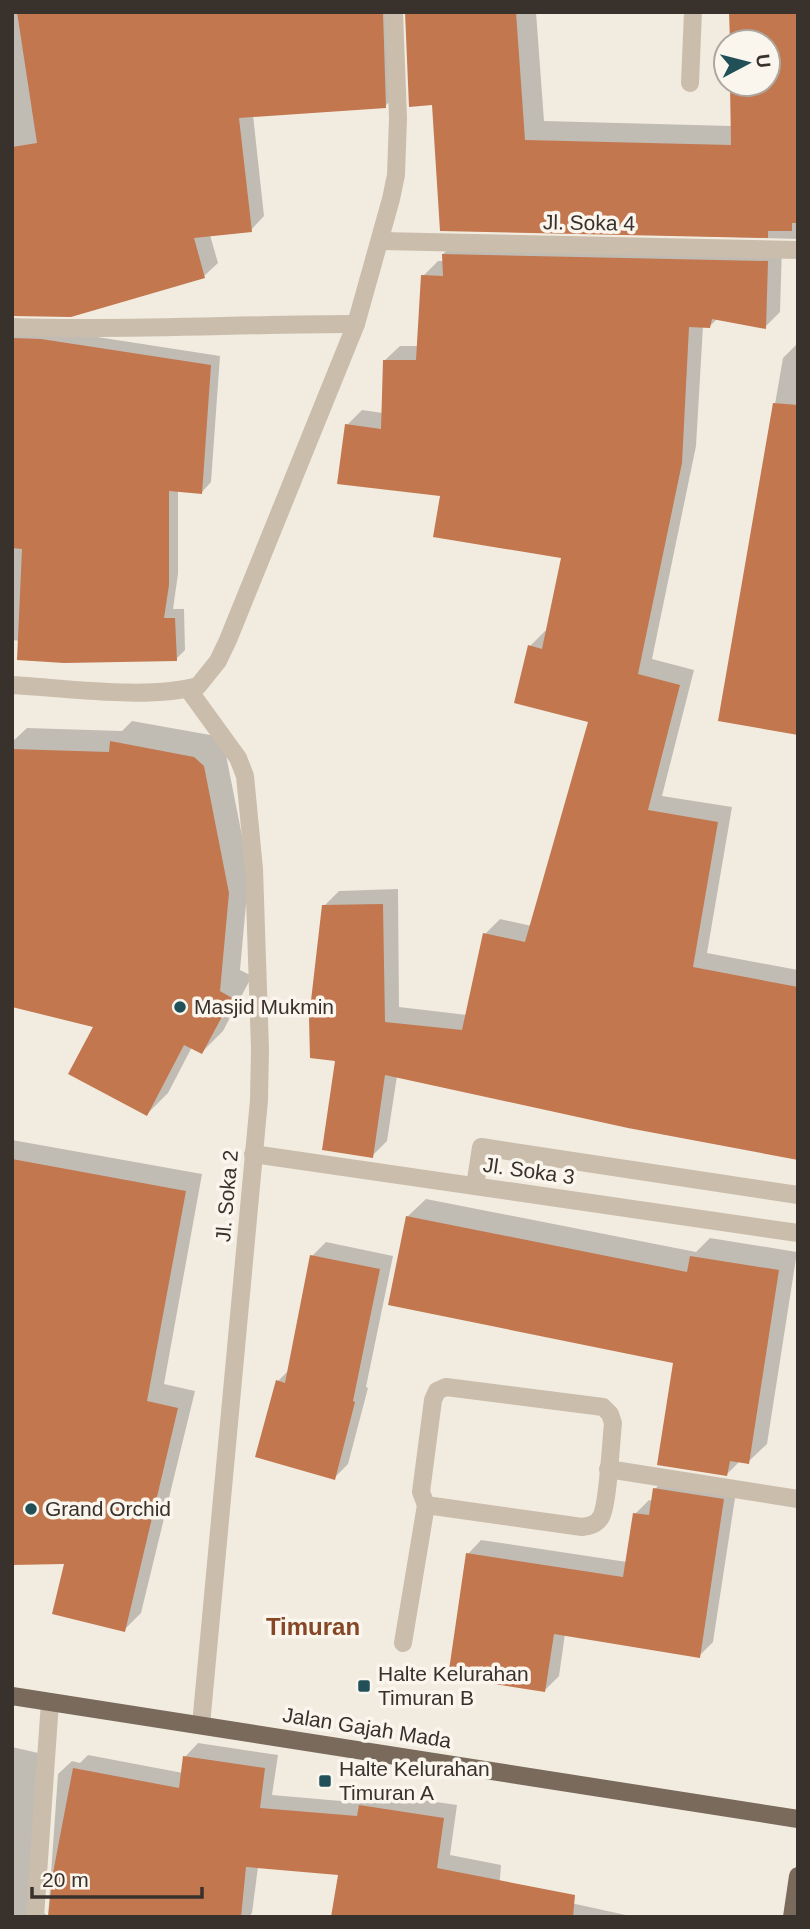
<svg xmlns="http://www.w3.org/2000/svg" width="810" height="1929" font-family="Helvetica,sans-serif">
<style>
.shadow{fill:#0003}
.building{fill:#c2774f}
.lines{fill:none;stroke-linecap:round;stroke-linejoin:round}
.minor{stroke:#cbbdac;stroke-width:18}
.major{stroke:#7a6a5c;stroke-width:18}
.poi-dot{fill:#215059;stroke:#faf5ed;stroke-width:2.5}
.labels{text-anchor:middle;stroke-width:7;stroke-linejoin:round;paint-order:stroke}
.street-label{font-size:21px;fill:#39312b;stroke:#faf5ed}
.poi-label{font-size:21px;fill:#39312b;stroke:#faf5ed;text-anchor:start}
.quarter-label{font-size:24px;font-weight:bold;fill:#854726;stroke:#faf5ed}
</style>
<rect width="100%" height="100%" fill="#f2ece0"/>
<g class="shadow">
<path d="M12 12H396L399 93 385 106 253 115 264 216 251 230 210 235 218 263 204 276 12 315Z"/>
<path d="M407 12H536L544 121 732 126V84H768V42H731L798 12V239L442 229 433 103Z"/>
<path d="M458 239 782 246 780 312 765 327 718 318 710 326H703L696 446 652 659 694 670 662 796 732 807 707 953 798 970V1158L397 1076 387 1141 372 1156 337 1060 324 906 339 891 398 889 399 1007 467 1015 485 934 500 919 532 926 590 721 530 646 545 631 547 632 563 557 442 495 347 425 362 410 383 413 384 361 400 346H419L423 276 438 261H444L443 254Z"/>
<path d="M23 330H52L220 356 211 482 202 492 178 490V574L173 609H184L185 650 176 659 12 640V338Z"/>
<path d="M798 343V733L720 720 783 358Z"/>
<path d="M132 721 216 736 224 745 249 871 240 970 252 976 223 1031 202 1052 192 1047 168 1093 147 1114 95 1026 12 1006V742L27 728 122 731Z"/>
<path d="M12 1140 202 1174 164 1384 195 1391 141 1613 124 1630 66 1563H12Z"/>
<path d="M426 1199 696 1252 710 1238 797 1252 767 1444 748 1462 740 1461 727 1474 675 1362 407 1217Z"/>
<path d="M326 1242 393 1256 366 1387 368 1388 348 1464 334 1478 278 1381 290 1369 312 1256Z"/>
<path d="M669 1475 737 1485 713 1642 699 1656 565 1634 559 1676 545 1690 468 1554 481 1540 627 1562 635 1514 649 1500 653 1501 655 1489Z"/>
<path d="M198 1743 278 1755 272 1795 364 1803 374 1793 457 1805 450 1855 501 1865 497 1917 340 1873 258 1867 252 1913 249 1917H12V1747L47 1755 38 1909 48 1916 58 1774 72 1761 80 1763 88 1755 183 1773 185 1757Z"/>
<path d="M525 1893 635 1917H511Z"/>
</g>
<g class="building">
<path d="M17 12H383L386 108 239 118 252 232 194 238 205 278 71 317 12 316V147L37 143Z"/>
<path d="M405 12H516L525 140 731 145 730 84H768V42H730L729 12H798V223H792V231H768V238L440 231 432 105 409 107Z"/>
<path d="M442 254 768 261 766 329 712 319 710 328 689 327 682 463 638 674 680 685 648 810 718 822 693 967 798 987V1160L628 1128 385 1075 373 1158 322 1150 335 1061 310 1058 309 1018 322 905 383 904 385 1022 462 1030 483 933 525 942 588 722 514 703 528 645 542 649 561 558 433 537 440 496 337 484 345 424 381 429 383 360H416L421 275 443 276Z"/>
<path d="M12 338 41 339 211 365 202 494 169 491V585L164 618H175L177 661 64 663 17 660 22 549 12 548Z"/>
<path d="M773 403 798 405V735L718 721Z"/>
<path d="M110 741 194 757 204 766 229 893 220 991 232 998 202 1054 184 1045 147 1116 68 1074 93 1027 12 1007V749L109 752Z"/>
<path d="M12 1159 186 1191 147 1401 178 1408 125 1632 52 1614 64 1564 12 1565Z"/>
<path d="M406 1216 687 1272 690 1256 779 1270 749 1464 730 1461 727 1476 657 1465 673 1363 388 1305Z"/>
<path d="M310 1255 380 1269 353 1401 355 1402 335 1480 255 1457 276 1380 285 1383Z"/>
<path d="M653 1488 724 1499 700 1658 554 1634 545 1692 448 1677 466 1553 623 1577 633 1513 649 1515Z"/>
<path d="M183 1756 265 1768 260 1808 357 1816 359 1805 444 1818 437 1868 575 1895 573 1917H331L338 1875 246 1867 241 1917H48L53 1873 73 1768 179 1788Z"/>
</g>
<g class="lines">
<g class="minor">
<path d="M690 83 693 12"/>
<path d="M380 241 798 250"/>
<path d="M12 327C127 331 242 324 356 324"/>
<path d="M12 685C65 688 149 700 198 686L218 661 228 640 356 324 391 199 396 175 398 118 394 12"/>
<path d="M188 689 238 758 245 776 254 869 260 1049 259 1100 201 1725"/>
<path d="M253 1154 798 1233"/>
<path d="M475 1186 481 1147 798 1195"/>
<path d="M446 1387 603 1407 610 1414 613 1423C611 1441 608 1505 601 1517 596 1525 589 1526 582 1527L426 1505 421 1492 433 1400 437 1391Z"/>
<path d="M608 1469 798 1499"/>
<path d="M403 1643 426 1505"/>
<path d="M35 1917 50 1702"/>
</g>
<g class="major">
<path d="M12 1696 798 1819"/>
<path d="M792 1917 798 1876"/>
</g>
</g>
<g class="poi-dot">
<circle cx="180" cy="1007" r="7"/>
<circle cx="31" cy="1509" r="7"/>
<rect x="357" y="1679" width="14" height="14" rx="3.5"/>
<rect x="318" y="1774" width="14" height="14" rx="3.5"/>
</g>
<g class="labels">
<g class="street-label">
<text transform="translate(589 223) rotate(1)" y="7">Jl. Soka 4</text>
<text transform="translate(529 1171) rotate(8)" y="7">Jl. Soka 3</text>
<text transform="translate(227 1196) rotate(-85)" y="7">Jl. Soka 2</text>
<text transform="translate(367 1728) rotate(9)" y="7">Jalan Gajah Mada</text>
</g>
<g class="poi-label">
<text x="194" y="1014">Masjid Mukmin</text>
<text x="45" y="1516">Grand Orchid</text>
<text x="378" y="1681">Halte Kelurahan<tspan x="378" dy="24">Timuran B</tspan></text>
<text x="339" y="1776">Halte Kelurahan<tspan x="339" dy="24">Timuran A</tspan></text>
</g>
<g class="quarter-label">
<text x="313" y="1635">Timuran</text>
</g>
</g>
<rect width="810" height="1929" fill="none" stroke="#39312b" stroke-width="28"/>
<g transform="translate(747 63) rotate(83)"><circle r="33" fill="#faf5ed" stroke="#ada79f" stroke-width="2"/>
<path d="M0-5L12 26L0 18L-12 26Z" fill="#215059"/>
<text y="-10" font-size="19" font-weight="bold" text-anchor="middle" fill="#39312b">U</text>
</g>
<path d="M32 1887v10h170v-10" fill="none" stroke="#39312b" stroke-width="3.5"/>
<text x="42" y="1887" font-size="21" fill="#39312b" stroke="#faf5ed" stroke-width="5" paint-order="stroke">20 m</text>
</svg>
